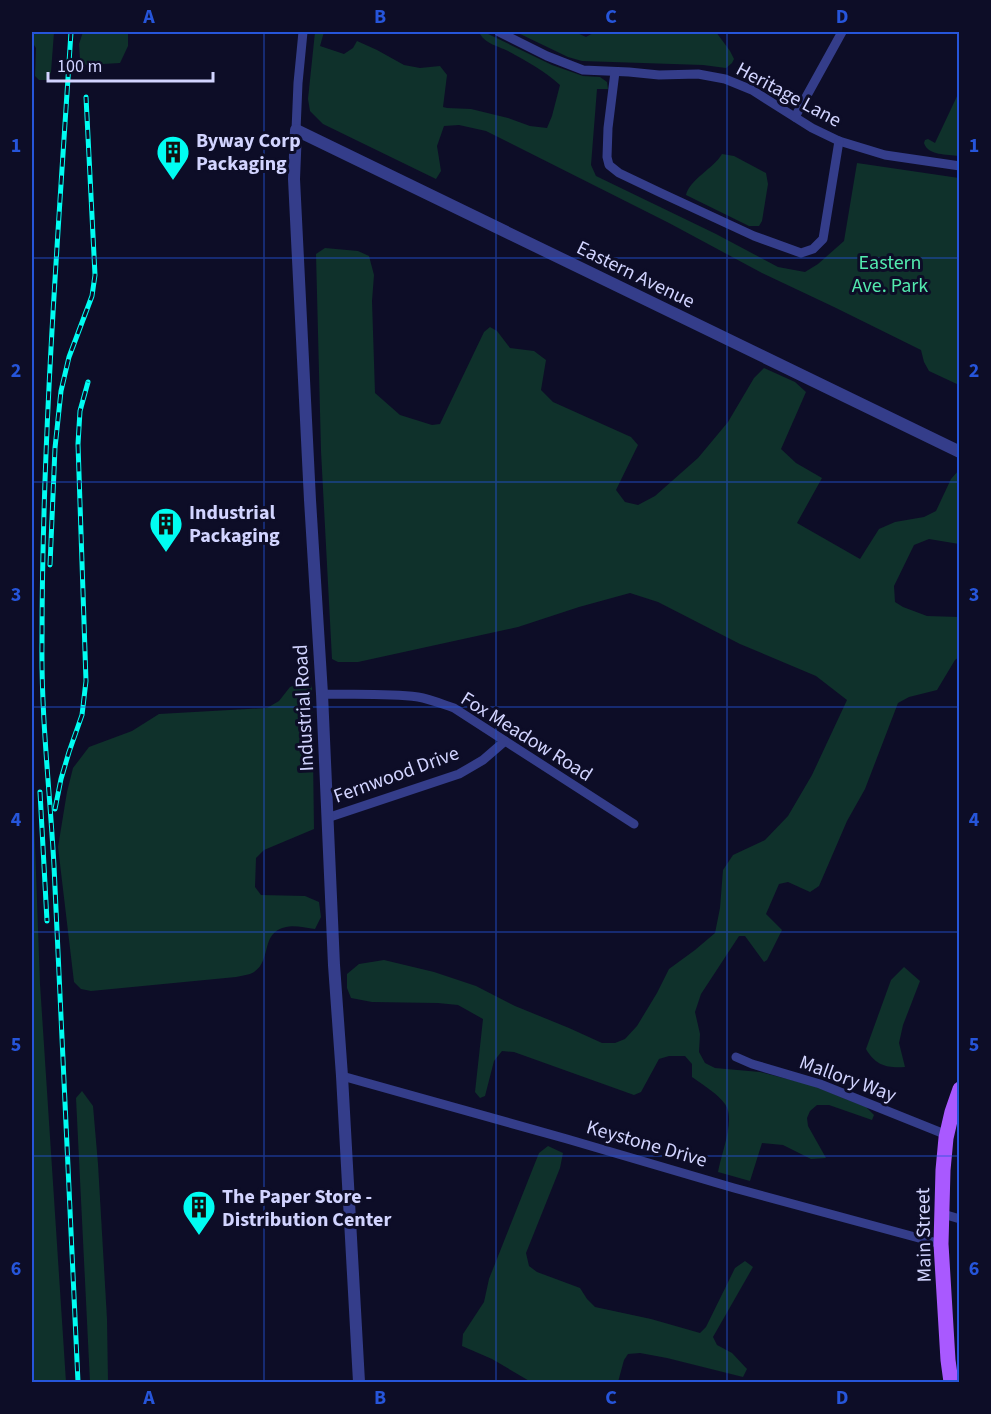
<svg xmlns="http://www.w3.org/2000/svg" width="991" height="1414" font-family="'Source Sans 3',sans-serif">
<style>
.green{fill:#0f312b}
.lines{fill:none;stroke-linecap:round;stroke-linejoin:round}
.minor{stroke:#343d8a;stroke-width:9}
.tertiary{stroke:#343d8a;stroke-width:12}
.primary{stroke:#a959ff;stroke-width:15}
.rail-casing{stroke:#00fdf2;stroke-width:5}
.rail{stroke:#0d0d27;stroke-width:3;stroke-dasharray:9;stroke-linecap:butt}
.grid{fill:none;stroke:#2655da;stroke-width:1.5;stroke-opacity:0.55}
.labels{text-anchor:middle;stroke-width:6;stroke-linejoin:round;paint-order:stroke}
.street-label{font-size:20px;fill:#d2d4ff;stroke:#0d0d27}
.poi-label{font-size:20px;font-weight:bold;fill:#d2d4ff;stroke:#0d0d27;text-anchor:start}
.park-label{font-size:20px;fill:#53eaaf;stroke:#0d0d27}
.neatline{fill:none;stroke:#2655da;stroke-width:2}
.grid-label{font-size:20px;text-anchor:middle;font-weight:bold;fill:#2655da}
</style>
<rect width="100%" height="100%" fill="#0d0d27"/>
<g class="green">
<path d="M32 32H54L51 72 47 80H39L35 76 36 48 32 42Z"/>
<path d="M83 32H126L128 34V46L120 63 86 65 80 60 79 44Z"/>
<path d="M315 32H324L320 46 344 54 353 48 357 41 377 50 404 65 420 68 440 66 447 75 443 107 447 108 471 109 508 118 530 126 547 128 552 116 560 85C545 71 526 61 508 51 498 46 486 44 480 34L484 32 552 65 583 76 600 77 607 82 608 89H597L591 165 596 176 716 234 778 267 805 272 818 264 844 241 857 163 959 178V385L929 371 924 362 921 350 834 307 762 273 669 223 486 131 459 125 444 126 437 146 441 171 436 179 323 124 310 111 308 99Z"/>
<path d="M516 32H575L586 37 595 32H716L730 51 734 59 732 63 726 68 703 65 582 61 568 57Z"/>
<path d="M959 92V156C947 154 928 156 924 143L925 140 928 139 935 143Z"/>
<path d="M722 154 734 156 766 173 768 184 762 221 759 226H749L686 195C690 179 713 169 722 154Z"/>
<path d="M325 248 358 251 369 256 374 275 372 301 375 393 400 415 432 425 440 424 484 332 490 327 497 331 510 348 534 351 546 360 541 390 553 402 631 437 638 445 616 490 625 502 638 505 655 496 698 458 728 422 754 378 764 368 795 382 806 392 781 449 796 463 822 478 797 523 860 559 879 529 895 522 924 517 936 511 951 479 959 470V511L957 516 959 522V544L929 539 914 545 894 586 895 602 903 607 927 616 959 617V657L955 660 937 690 909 697 898 703 865 789 847 821 819 886 810 892 788 882 779 884 766 914 782 930 767 960 764 962 745 936H739L701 994 695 1012 700 1034 699 1052 705 1063 715 1068 760 1072 811 1085 866 1107 874 1115 872 1120 829 1105H817L810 1111 807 1118 808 1126 826 1158 811 1159 783 1145 762 1143 750 1181 718 1172C721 1154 736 1119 725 1104 717 1093 703 1085 692 1077V1064L685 1056H669L659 1059 641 1092 634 1095 514 1052 502 1051 494 1061 485 1096 480 1098 475 1092 483 1019 458 1005 438 1003 372 1002 351 998 347 988V974L359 964 384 960 434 972 476 986 515 1006 569 1028 602 1043H615L625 1039 637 1026 657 993 669 969 695 950 715 933 720 908 723 870 733 855 765 840 788 816 812 775 847 700 816 676 740 644 658 602 630 593 579 607 518 627 358 662H338L332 659 321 451 316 254Z"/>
<path d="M304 682 312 685 314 829 264 850 256 858 255 887 261 895 305 896 319 902 321 917 315 929C306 928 294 925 286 927 258 933 274 964 250 974 246 975 241 976 236 977L91 991 81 989 74 982 58 847 67 792 73 768 89 747 132 731 159 714 267 708 279 701 290 687Z"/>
<path d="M32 761 40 984 66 1382H32Z"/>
<path d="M904 967 920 981 903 1025 899 1043 905 1067C887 1068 876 1066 866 1049L891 980Z"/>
<path d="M82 1091 93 1106 98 1164 107 1319 108 1382H90L76 1098Z"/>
<path d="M548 1146 563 1153 560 1168 526 1253 529 1266 537 1272 580 1288 587 1299 595 1307 651 1319 700 1333 706 1327 735 1268 745 1261 753 1267 713 1337 717 1345 732 1353 747 1369 743 1377 667 1358 640 1353 628 1354 624 1360 618 1382H531L492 1359 462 1346 463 1334 484 1302 489 1279 539 1153Z"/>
</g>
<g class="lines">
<g class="minor">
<path d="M499 32 547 56 583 70 629 72 659 75 698 74 725 79 752 90 812 128 839 141 885 155 960 166"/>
<path d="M615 72 608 128 607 157 609 165 619 173 661 193 754 236 801 253 813 249 823 239 839 141"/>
<path d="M795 117 842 32"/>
<path d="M296 130 298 83 303 32"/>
<path d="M322 694C354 695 386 693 418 697 430 699 442 704 454 708L634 824"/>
<path d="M327 818 459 774 483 760 505 741"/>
<path d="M736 1057 752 1064 820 1084 947 1135"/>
<path d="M342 1076 567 1139 734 1188 941 1244"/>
<path d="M943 1214 960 1219"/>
</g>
<path class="tertiary" d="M359 1382 342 1076 334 965 322 694 310 500 294 179 296 130 960 452"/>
<path class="primary" d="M951 1382 948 1360 941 1244 943 1170 946 1138 952 1112 960 1089"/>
<defs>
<g id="rail">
<path d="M71 32C58 235 42 438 42 642 41 717 50 792 54 866 62 1038 70 1210 78 1382"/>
<path d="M50 565 55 448 61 391 69 357 92 296 95 275 86 97"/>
<path d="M40 792 47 921"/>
<path d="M55 809 61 779 69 752 82 715 86 681 78 444 80 411 88 382"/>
</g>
</defs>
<use href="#rail" class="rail-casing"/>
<use href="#rail" class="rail"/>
</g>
<path class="grid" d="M264 32V1382M496 32V1382M727 32V1382M32 258H960M32 482H960M32 707H960M32 932H960M32 1156H960"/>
<defs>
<symbol id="building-pin" viewBox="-11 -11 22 30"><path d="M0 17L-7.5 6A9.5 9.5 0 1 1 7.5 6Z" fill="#00fdf2" stroke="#0d0d27"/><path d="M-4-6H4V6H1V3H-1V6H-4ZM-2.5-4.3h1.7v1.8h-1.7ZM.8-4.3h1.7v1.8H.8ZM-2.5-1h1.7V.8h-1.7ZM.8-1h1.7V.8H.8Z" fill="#111"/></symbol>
</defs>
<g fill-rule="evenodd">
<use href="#building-pin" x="154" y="133" width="38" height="52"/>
<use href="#building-pin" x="147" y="505" width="38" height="52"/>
<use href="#building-pin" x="180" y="1188" width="38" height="52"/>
</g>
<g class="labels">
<g class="street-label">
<text transform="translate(789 94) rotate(28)" y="7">Heritage Lane</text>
<text transform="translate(636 274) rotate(26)" y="7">Eastern Avenue</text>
<text transform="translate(303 708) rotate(-93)" y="7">Industrial Road</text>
<text transform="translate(527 736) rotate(32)" y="7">Fox Meadow Road</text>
<text transform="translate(396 774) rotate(-20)" y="7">Fernwood Drive</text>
<text transform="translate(848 1078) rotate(20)" y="7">Mallory Way</text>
<text transform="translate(647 1143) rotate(16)" y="7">Keystone Drive</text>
<text transform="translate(923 1235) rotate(-91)" y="7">Main Street</text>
</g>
<g class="poi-label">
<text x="196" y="147">Byway Corp<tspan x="196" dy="23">Packaging</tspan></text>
<text x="189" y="519">Industrial<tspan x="189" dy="23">Packaging</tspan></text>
<text x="222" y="1203">The Paper Store -<tspan x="222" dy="23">Distribution Center</tspan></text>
</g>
<g class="park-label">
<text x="890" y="269">Eastern<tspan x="890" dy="23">Ave. Park</tspan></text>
</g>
</g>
<rect width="991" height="1414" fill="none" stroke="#0d0d27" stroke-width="66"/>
<path d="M48 72v9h165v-9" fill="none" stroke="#d2d4ff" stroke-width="3"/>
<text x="57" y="72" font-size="18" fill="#d2d4ff" stroke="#0d0d27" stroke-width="4.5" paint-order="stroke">100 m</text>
<rect x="33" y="33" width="925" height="1348" class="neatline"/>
<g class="grid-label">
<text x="149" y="23">A</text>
<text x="380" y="23">B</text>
<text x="611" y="23">C</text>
<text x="842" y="23">D</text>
<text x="16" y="152">1</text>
<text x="974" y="152">1</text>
<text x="16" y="377">2</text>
<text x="974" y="377">2</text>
<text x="16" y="601">3</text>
<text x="974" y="601">3</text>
<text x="16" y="826">4</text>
<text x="974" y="826">4</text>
<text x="16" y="1051">5</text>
<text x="974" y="1051">5</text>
<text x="16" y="1275">6</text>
<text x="974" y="1275">6</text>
<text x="149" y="1404">A</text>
<text x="380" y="1404">B</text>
<text x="611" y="1404">C</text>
<text x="842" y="1404">D</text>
</g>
</svg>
